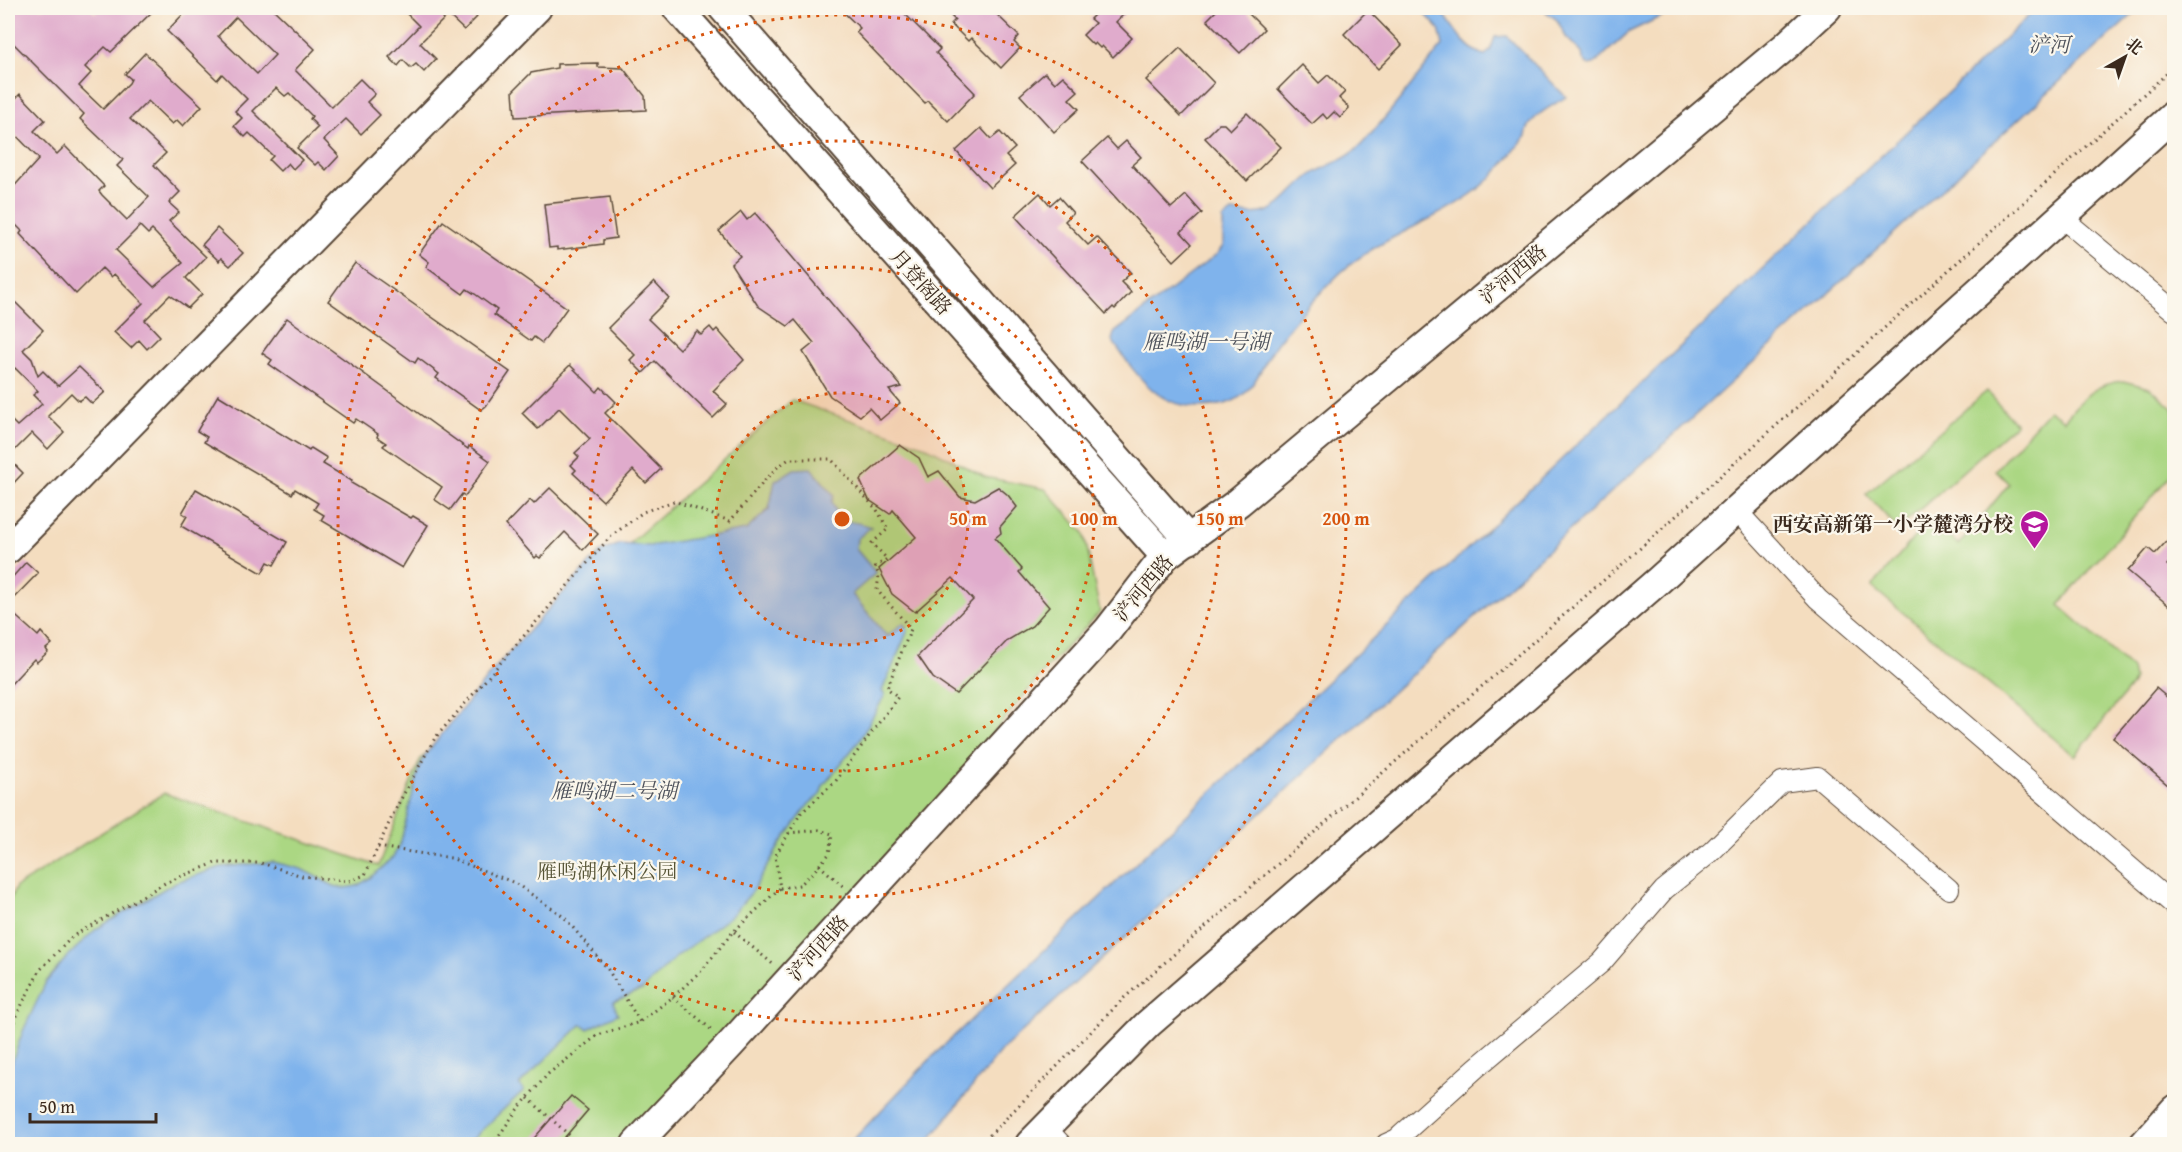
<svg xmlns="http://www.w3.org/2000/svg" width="2182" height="1152" font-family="'Gentium Book Plus','Noto Serif SC',serif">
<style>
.green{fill:#abd783;stroke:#738050;stroke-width:1.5}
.water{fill:#7fb3ec;stroke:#5d6e85;stroke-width:1.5}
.building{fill:#e0abcc;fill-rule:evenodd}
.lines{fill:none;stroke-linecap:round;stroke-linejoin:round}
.street-casing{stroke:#574536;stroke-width:22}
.secondary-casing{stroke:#574536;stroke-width:32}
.path{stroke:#574536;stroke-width:3;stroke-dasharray:1.5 4.5;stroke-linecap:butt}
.street{stroke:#fff;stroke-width:20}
.secondary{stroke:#fff;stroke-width:28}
.ring{fill:none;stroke:#d7540e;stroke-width:3;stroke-dasharray:3 6}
.labels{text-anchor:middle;stroke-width:4.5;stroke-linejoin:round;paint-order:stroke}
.street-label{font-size:20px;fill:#3b2a1e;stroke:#fbf7ec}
.poi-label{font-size:20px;font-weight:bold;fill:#3b2a1e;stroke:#fbf7ec;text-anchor:end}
.park-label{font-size:20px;fill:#575537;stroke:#fbf7ec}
.water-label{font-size:21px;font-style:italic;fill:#4f535c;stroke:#fbf7ec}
.centre{fill:#d7540e;stroke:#fbf7ec;stroke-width:3}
.ring-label{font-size:18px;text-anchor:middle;font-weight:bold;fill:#d7540e;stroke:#fbf7ec;stroke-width:4.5;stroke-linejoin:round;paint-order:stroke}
</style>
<rect width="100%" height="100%" fill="#fbf7ec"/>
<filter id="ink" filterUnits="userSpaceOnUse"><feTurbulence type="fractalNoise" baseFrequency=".0167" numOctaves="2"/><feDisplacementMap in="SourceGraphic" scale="12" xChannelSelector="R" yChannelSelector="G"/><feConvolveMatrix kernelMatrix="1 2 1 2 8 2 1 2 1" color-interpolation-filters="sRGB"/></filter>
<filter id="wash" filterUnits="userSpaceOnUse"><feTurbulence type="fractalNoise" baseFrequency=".008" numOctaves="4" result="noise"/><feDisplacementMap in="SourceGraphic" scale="24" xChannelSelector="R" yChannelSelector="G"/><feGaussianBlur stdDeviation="1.35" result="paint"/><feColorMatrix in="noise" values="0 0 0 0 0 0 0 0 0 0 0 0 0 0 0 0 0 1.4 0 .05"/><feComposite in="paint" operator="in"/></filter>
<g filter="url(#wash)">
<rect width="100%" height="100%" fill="#f4ddbf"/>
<g class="green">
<path d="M2123 381 2150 388 2174 409V471L2059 605 2132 669 2134 679 2131 686 2075 756 1872 587 1929 520 1959 545 2009 484 1995 470 2049 410 2064 420C2082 399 2094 383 2123 381Z"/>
<path d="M1987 391 2016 424 1898 529 1866 494Z"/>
<path d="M792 400 923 445 985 477 1045 489 1084 533 1100 612 1045 670 655 1144H8V904L16 887 164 793 378 866 420 760 614 557Z"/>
</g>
<g class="water">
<path d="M1420 8H1440C1451 23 1465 51 1485 55L1490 51 1495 37 1507 36 1566 97C1551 107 1528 116 1526 136 1511 154 1496 176 1477 190 1431 225 1371 239 1331 282 1312 301 1293 322 1277 343 1261 365 1255 396 1225 404 1165 417 1143 385 1112 340L1114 333 1217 254 1223 246V219L1232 212C1279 220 1279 201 1310 176 1326 164 1348 160 1361 145 1390 114 1416 78 1443 45L1439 29Z"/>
<path d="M1551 8H1679L1629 32 1594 64 1588 65 1583 59 1582 53 1566 37 1557 20 1546 12Z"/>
<path d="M2037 8H2140L1002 1050 926 1144H849L935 1054Z"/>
<path d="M811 468 834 495 832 502C841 528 854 519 871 527L857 539 856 549 876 573 852 594 887 636 903 623 908 630 882 691 885 695 859 741 823 786 820 795 809 804 781 843 752 892 732 915 675 958 642 990 613 1002 618 1014 588 1029 582 1024 519 1085 524 1090 467 1144H114L89 1140 84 1144H8V1073L23 1031 46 982 67 957 96 929 174 883 221 867 273 862 301 869 334 886 344 888 357 886 370 878 393 857 400 845 419 768 426 754 494 669 600 552 620 544 649 546 746 530 769 509 775 481 794 469Z"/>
</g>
<g id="blocks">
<g class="building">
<path d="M8 8H89L95 13 101 8H156L111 52 105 47 85 67 91 73 79 86 103 109 129 83 131 79 125 74 145 53 202 106 183 126 177 120 172 124 148 101 130 119 166 153 154 165 180 192 169 203 179 212 169 221 206 257 186 278 202 294 188 308 170 295 145 320 160 336 147 349 139 340 131 348 114 332 143 303 114 274 111 277 102 268 76 294 20 234 22 231 8 217V193L39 159 8 127V106L20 94 45 120 34 131 57 154 65 146 104 186 99 191 102 195 127 220 149 197 117 166 123 160 80 119 84 114 8 38ZM140 226 148 234 152 230 156 234 183 263 154 287 116 250Z"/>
<path d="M189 8H272L315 49 295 70 332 107 360 79 375 94 367 102 380 115 361 134 346 119 324 140 339 156 326 170 318 162 315 165 297 148 318 127 310 119 312 116 289 93 285 96 276 88 253 111 302 160 293 169 288 163 280 171 269 160 273 156 249 133 245 137 234 126 242 118 235 111 247 99 222 74 217 80 167 31ZM236 17 275 55 257 74 218 36Z"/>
<path d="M401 8H468L477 17 464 30 448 15 420 43 436 59 424 72 416 64 411 68 403 60 398 66 389 57 419 26Z"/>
<path d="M839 8H899L940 49 936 53 975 93 948 121 928 101 925 103 882 59 856 32 860 28Z"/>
<path d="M943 8H990L1019 36 1014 42 1020 48 1001 68 971 38 968 41 951 24 955 20Z"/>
<path d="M1101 8H1130L1116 22 1132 38 1113 57 1102 46 1100 48 1095 43 1093 45 1083 35 1095 23 1090 19Z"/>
<path d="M1219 8H1243L1264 29 1240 53 1207 20Z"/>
<path d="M1368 10 1402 45 1378 69 1344 34Z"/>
<path d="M1180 48 1214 83 1181 116 1146 80Z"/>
<path d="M598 63V67L623 68 645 96 646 110 515 117 513 91 531 73 557 68V64Z"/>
<path d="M1302 65 1319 83 1328 75 1345 92 1339 98 1349 108 1340 118 1334 112 1327 119 1323 114 1312 124 1278 89Z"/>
<path d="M1045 73 1055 83 1063 76 1078 91 1069 99 1079 109 1054 132 1020 95Z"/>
<path d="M1247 113 1281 147 1247 181 1205 138 1219 124H1224L1230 130Z"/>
<path d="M981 128 991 139 1000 132 1015 148 1006 156 1015 165 990 188 956 151Z"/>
<path d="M1107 138 1117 149 1126 141 1141 157 1132 165 1171 208 1186 195 1202 213 1181 232 1192 244 1174 261 1082 161Z"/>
<path d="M1040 193 1050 205 1059 197 1073 213 1065 221 1088 245 1097 237 1131 273 1121 282 1131 292 1115 309 1113 307 1106 314 1015 216Z"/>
<path d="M610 197 616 238 603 240V244L557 250V247L549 248 544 204Z"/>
<path d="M741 212 747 220 755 213 902 387 889 390 900 403 880 420 869 408 860 416 830 396 803 352 814 343 795 320 788 326 758 306 731 264 740 256 719 231Z"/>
<path d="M443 221 567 308 542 343 534 337 531 341 494 315 497 310 475 294 467 289 463 294 426 267 429 262 419 254Z"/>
<path d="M217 228 243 253 230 266 221 258 219 261 202 245Z"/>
<path d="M355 263 510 372 486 406 481 410 436 378 439 374 418 358 415 363 328 301Z"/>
<path d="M654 282 669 298 648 319 679 349 697 331 701 335 710 327 714 332 717 329 744 360 713 391 727 404 713 418 655 361 643 373 630 360 635 355 608 328Z"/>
<path d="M14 301 43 330 23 350 32 359 38 376 43 371 58 386 79 367 105 392 92 404 85 397 79 401 71 393 48 416 64 432 48 449 32 433 8 457V417L17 426 42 404 33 395 38 391 15 368 8 375V307Z"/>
<path d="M287 318 468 449 469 446 490 461 465 496 462 494 450 510 434 499 442 487 383 446 386 443 377 437 378 434 356 419 353 423 269 364 272 360 262 353Z"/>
<path d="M570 365 597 392 601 387 616 402 605 413 661 469 646 483 633 470 603 501 573 473 576 470 571 465 579 457 575 453 590 439 559 408 538 429 522 413Z"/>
<path d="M218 395 309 451 311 448 327 458 323 464 352 481 351 483 411 518 413 516 428 525 402 568 321 520 324 515 314 509 318 503 295 489 292 494 204 442 207 437 197 431Z"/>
<path d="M900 445 919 458 928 477 939 471 960 497 975 500 998 487 1008 495 1017 507 1000 527 1001 533 995 538 1022 569 1019 572 1049 607 1032 626 1008 640 956 694 933 678 918 656 973 600 953 578 915 612 892 594 879 569 916 537 893 510 890 514 869 500 860 480Z"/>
<path d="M8 458 23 473 8 489Z"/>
<path d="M550 488 598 534 583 550 565 532 540 558 537 556 535 558 506 525 530 500 534 504Z"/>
<path d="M196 489 287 542 274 565 268 562 262 573 181 526 187 516 182 513Z"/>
<path d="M2175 532V556L2167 565 2175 572V611L2128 571 2148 548 2155 554Z"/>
<path d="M26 562 38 573 8 604V582Z"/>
<path d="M8 609 38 636 41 632 52 644 46 649 48 652 37 662 34 659 8 687Z"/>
<path d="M2156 688 2175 704V791L2113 738Z"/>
<path d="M571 1096 588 1110 559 1144H529Z"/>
</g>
</g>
</g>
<g filter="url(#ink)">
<use href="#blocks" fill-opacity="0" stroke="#574536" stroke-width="1.5"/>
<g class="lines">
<defs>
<g id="street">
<path d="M2061 217 2174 311"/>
<path d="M1736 510 1818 599 2174 905"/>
<path d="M1046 1128 1061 1144"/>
<path d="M1386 1144 1397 1139 1476 1068 1602 962 1664 890 1711 852 1782 782 1818 777 1949 889"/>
</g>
<g id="secondary">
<path d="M677 8 1165 556"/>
<path d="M723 8 1189 540"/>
<path d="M8 549 537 8"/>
<path d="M636 1144 730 1045 1108 630 1165 556 1239 502 1786 46 1827 8"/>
<path d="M1030 1144 1148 1024 1659 580 2174 115"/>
<path d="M2144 1144 2174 1110"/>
</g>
</defs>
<use href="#street" class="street-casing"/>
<use href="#secondary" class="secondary-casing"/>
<g class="path">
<path d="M378 847 451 858 515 883 564 917 607 968 640 1022"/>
<path d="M819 865 845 888"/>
<path d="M780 888 800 885 814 871 829 854 832 834 819 830 789 833"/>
<path d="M734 932 774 965"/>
<path d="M673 997 713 1031"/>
<path d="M8 1039 16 1016 40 970 73 936 165 883 215 863H261L302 876 349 881 365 875 397 806 435 738 610 537 643 512 674 501 730 521 775 469 789 459H831L877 510 888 529 872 543 887 559 875 567 879 575 877 590 911 629 887 688 898 697 835 782 801 813 775 856 780 888 731 934 703 969 673 997 640 1022 598 1035 548 1074 517 1110 493 1144"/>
<path d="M528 1098 579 1144"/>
<path d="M981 1144 1124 998 1635 553 2174 67"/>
</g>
<use href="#street" class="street"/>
<use href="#secondary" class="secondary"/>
</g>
</g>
<circle cx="842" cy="519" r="126" fill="#d7540e" fill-opacity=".12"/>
<g class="ring">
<circle cx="842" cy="519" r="126"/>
<circle cx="842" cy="519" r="252"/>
<circle cx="842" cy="519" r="378"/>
<circle cx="842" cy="519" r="504"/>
</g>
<defs>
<symbol id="school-pin" viewBox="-11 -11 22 30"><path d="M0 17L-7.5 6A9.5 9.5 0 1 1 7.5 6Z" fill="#b5179e" stroke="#fbf7ec"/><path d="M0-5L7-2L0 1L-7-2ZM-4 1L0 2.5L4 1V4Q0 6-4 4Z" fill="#fff"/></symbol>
</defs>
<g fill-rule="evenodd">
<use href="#school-pin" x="2018" y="508" width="33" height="45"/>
</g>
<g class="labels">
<g class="street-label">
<text transform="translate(1513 274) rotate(-40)" y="7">浐河西路</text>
<text transform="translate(921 282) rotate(48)" y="7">月登阁路</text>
<text transform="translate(1143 588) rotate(-50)" y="7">浐河西路</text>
<text transform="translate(818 948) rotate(-48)" y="7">浐河西路</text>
</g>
<g class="poi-label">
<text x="2013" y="531">西安高新第一小学麓湾分校</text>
</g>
<g class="park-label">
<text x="607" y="878">雁鸣湖休闲公园</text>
</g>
<g class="water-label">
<text x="2049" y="52">浐河</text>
<text x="1206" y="349">雁鸣湖一号湖</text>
<text x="614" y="798">雁鸣湖二号湖</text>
</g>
</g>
<circle cx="842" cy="519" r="9" class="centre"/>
<g class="ring-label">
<text x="968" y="525">50 m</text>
<text x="1094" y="525">100 m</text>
<text x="1220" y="525">150 m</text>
<text x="1346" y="525">200 m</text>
</g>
<rect width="2182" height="1152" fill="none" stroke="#fbf7ec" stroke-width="30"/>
<g transform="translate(2125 57) rotate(40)" stroke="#fbf7ec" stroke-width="4.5" paint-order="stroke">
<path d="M0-4.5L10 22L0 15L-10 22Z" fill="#3b2a1e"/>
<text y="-9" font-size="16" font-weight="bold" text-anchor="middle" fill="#3b2a1e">北</text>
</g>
<path d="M30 1113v9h126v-9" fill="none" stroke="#3b2a1e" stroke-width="3"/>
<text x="39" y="1113" font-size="18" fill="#3b2a1e" stroke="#fbf7ec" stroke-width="4.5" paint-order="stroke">50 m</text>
</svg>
